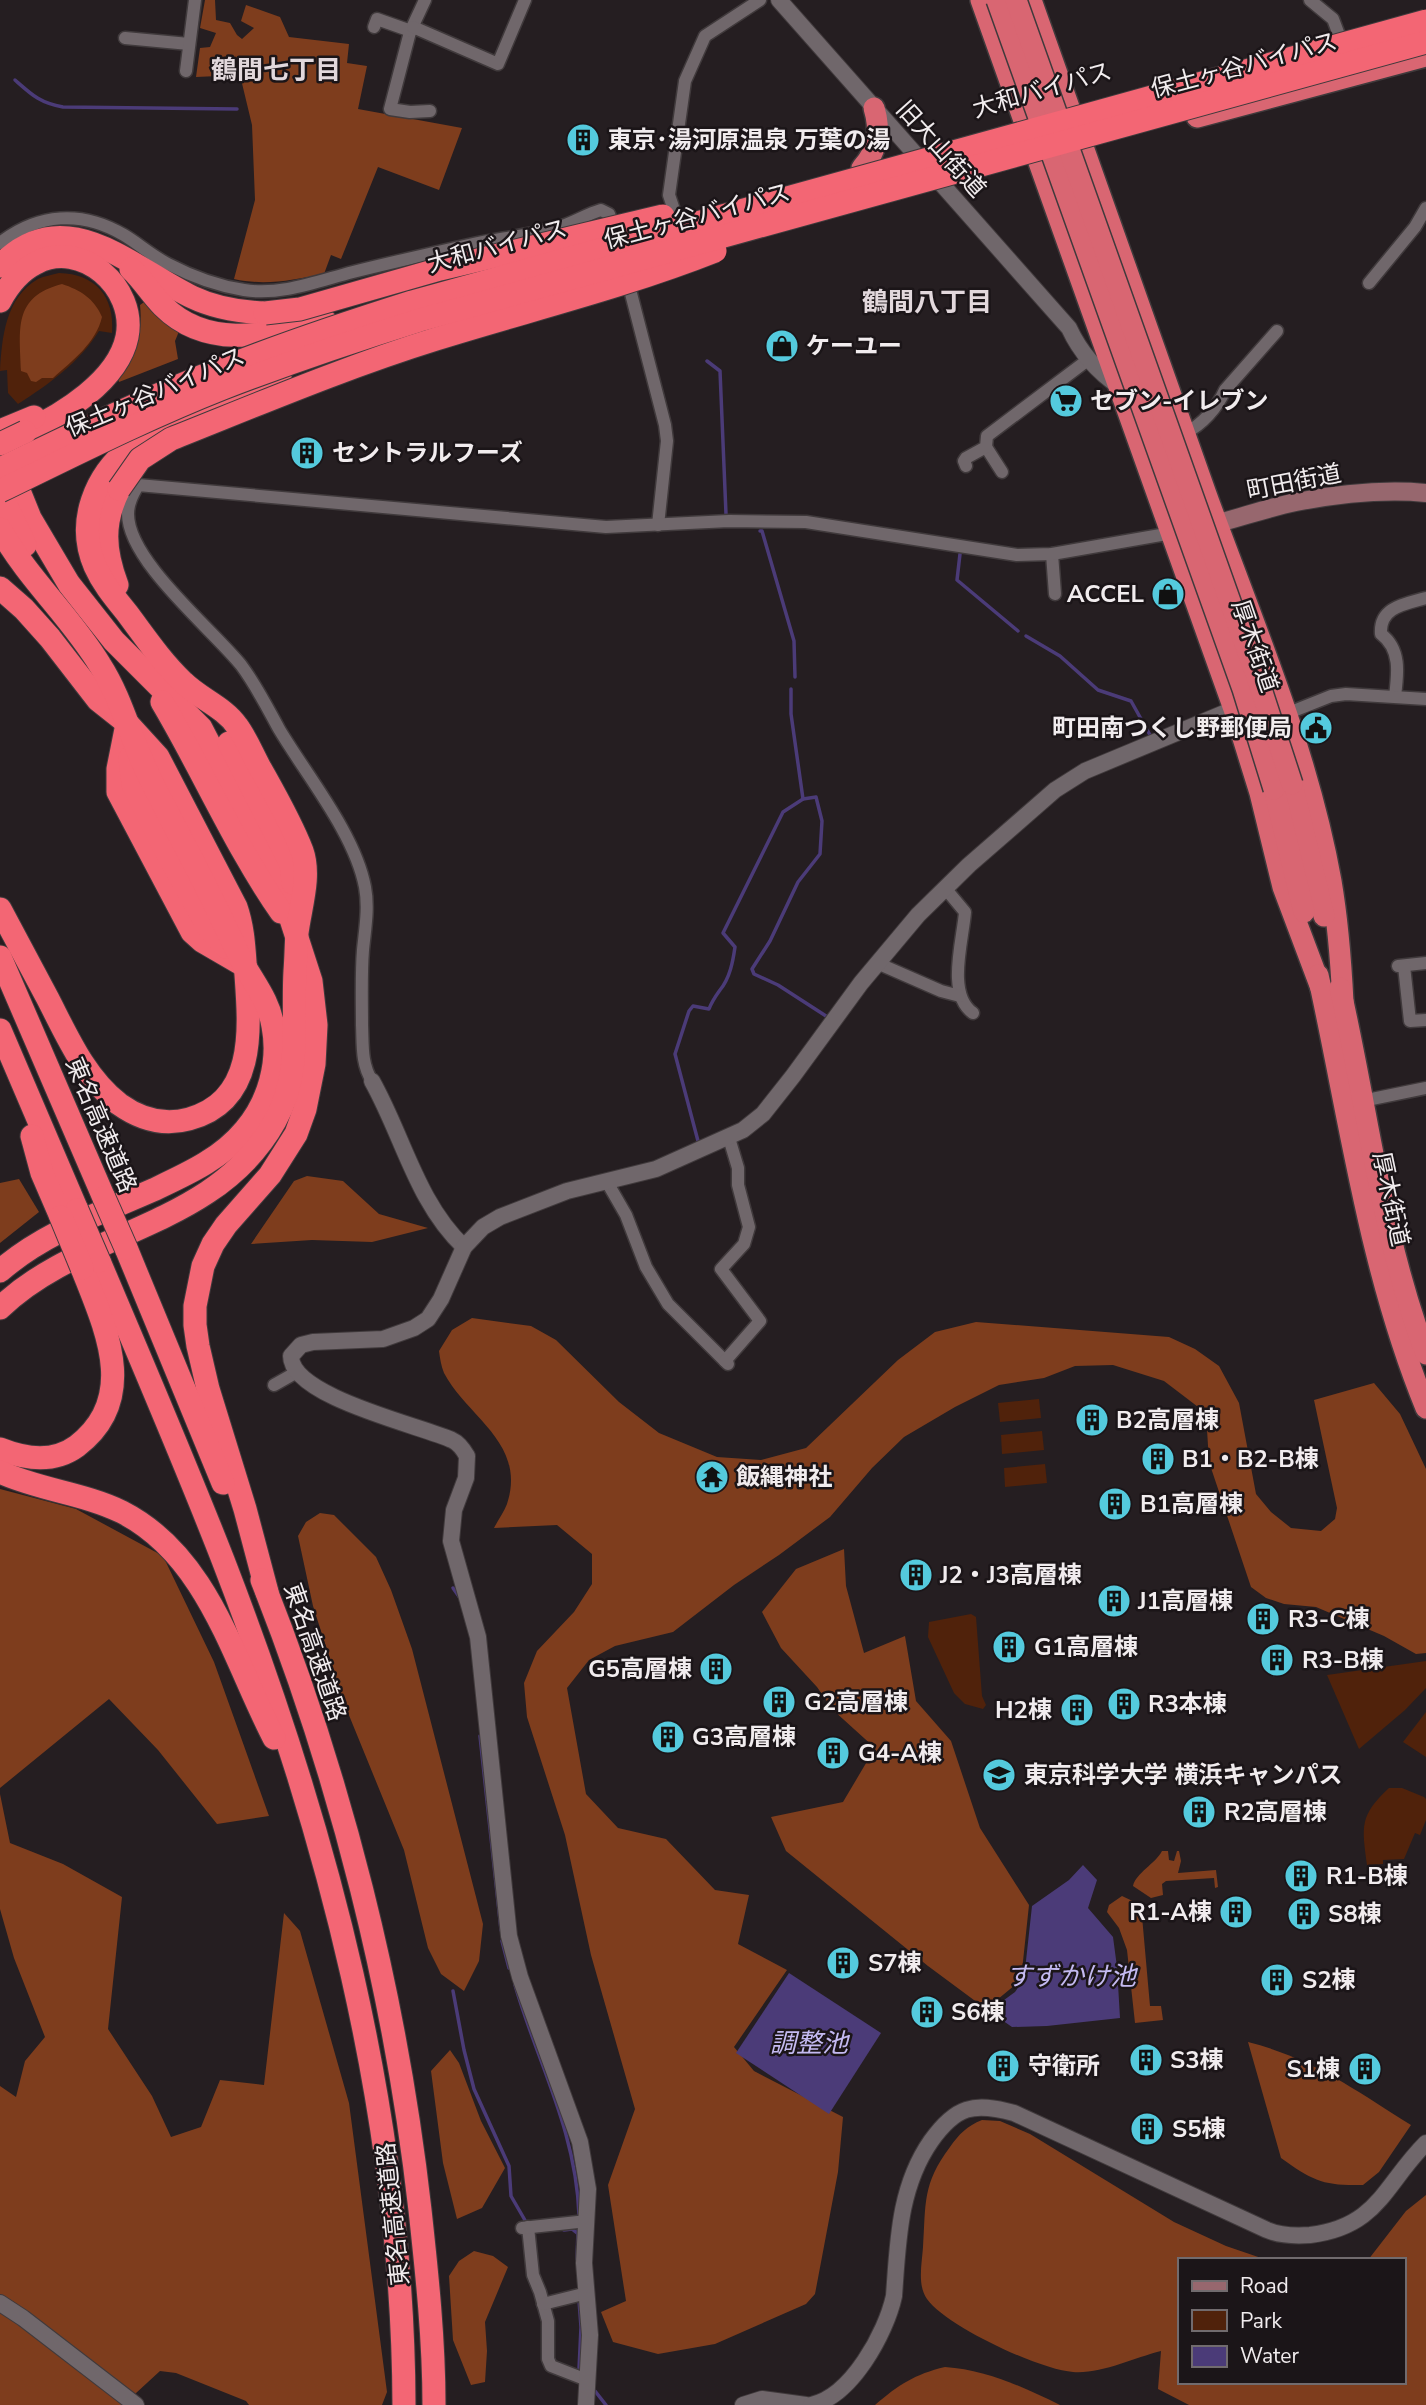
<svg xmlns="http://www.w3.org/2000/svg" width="1426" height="2405" font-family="'Nunito Sans','Noto Sans JP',sans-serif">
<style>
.green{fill:#50220b}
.forest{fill:#7e3d1d}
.water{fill:#4b3b78}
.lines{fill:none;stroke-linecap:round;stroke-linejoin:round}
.stream{stroke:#4b3b78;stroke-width:3.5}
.minor-casing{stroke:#403a3c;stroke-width:15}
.tertiary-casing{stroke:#403a3c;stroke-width:18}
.secondary-casing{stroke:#403a3c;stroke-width:20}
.trunk-casing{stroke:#403a3c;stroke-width:24}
.motorway-casing{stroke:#403a3c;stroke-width:25}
.minor{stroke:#70676b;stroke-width:12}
.tertiary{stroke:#70676b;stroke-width:16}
.secondary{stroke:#97676e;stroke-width:18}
.trunk{stroke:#d96672;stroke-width:21}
.motorway{stroke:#f36674;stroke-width:23}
.trunk-bridge-casing{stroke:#403a3c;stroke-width:24;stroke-linecap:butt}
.motorway-bridge-casing{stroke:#403a3c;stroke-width:25;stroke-linecap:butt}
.trunk-bridge{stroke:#d96672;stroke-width:21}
.motorway-bridge{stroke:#f36674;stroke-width:23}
.labels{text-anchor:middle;stroke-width:5;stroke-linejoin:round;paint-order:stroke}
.street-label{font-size:24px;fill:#f1ecee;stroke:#1b1518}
.poi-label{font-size:24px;font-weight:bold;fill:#f1ecee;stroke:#1b1518;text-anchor:start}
.neighbourhood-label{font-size:26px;font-weight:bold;fill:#e2d8dc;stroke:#1b1518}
.water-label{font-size:26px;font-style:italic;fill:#c4baf1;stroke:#1b1518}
</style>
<rect width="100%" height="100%" fill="#251e21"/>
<g class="green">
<path d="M59 273C95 274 115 296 112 333L99 331C79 363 49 384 18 404L8 393 7 370 0 371C2 338 5 298 38 279 44 276 52 275 59 273Z"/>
<path d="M1039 1399 1041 1418 1000 1422 998 1403Z"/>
<path d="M1042 1431 1044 1450 1002 1454 1001 1435Z"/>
<path d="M1045 1464 1047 1483 1005 1487 1004 1468Z"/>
<path d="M971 1614 976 1617 982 1696 986 1705 983 1709 965 1704 954 1693 928 1637 929 1622Z"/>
<path d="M1426 1661V1688L1405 1710 1359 1749 1327 1675Z"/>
<path d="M1426 1712V1757L1403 1742Z"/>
<path d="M1389 1788H1402L1424 1797 1426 1799V1820L1420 1835 1415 1833 1404 1859 1383 1860V1864L1367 1865C1362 1826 1359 1816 1389 1788Z"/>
</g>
<g class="forest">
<path d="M205 0H215L216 20 230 23 237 35 242 39 254 28 241 21 246 5 280 17 289 37 349 44 347 63 367 66 358 109 462 128 439 190 378 167 341 259 331 255 324 274C293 280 265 286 234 279L255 200 252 125 240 75 196 77 200 48 210 47 216 33 200 28Z"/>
<path d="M62 284C80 290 94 298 102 317 96 343 72 361 53 378H42L36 382 31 381 27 373 21 371C20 330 12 297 62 284Z"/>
<path d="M147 300 180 329 175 341 178 359 119 382 118 378C136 356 143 333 140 305Z"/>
<path d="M307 1176 343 1181 379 1214 428 1228 372 1242 312 1240 251 1244 294 1181Z"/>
<path d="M19 1179 39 1212 0 1243V1183Z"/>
<path d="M472 1318 531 1326 556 1340 619 1402 659 1433 717 1457 761 1460 806 1448 898 1360 935 1332 976 1322 1169 1337 1195 1349 1219 1366 1239 1403 1256 1494 1271 1512 1291 1528 1321 1531 1335 1519 1337 1508 1314 1400 1374 1383 1400 1414 1426 1469V1653L1416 1654 1384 1636 1316 1607 1284 1604 1266 1598 1251 1587 1209 1462 1206 1413 1164 1381 1113 1365 1075 1366 1044 1378 999 1385 955 1407 904 1437 872 1468 830 1517 779 1555 734 1585 673 1632 615 1646 589 1660 567 1688 586 1794 618 1828 666 1839 715 1890 749 1895 738 1944 787 1970 734 2047 754 2071 843 2117 838 2172 815 2294 806 2304 715 2344 658 2354 613 2342 601 2312 626 2301 608 2185 635 2109 591 1955 565 1835 527 1717 524 1683 537 1651 574 1612 592 1584V1554L557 1525 494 1528C498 1520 504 1512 507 1504 527 1443 467 1417 444 1373 441 1366 440 1358 439 1351L452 1330Z"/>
<path d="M0 1489 76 1509 163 1556 214 1662 269 1816 217 1824 158 1750 109 1699 0 1788Z"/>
<path d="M320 1513 334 1515 376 1557 391 1590 412 1649 483 1924 479 1961 464 1991 441 1974 428 1948 404 1850 344 1703 313 1606 298 1536 306 1522Z"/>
<path d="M844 1549 846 1586 864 1653 905 1636 916 1701 951 1741 980 1828 1029 1905 1021 1980 986 2009 928 1966 786 1851 771 1817 843 1802 875 1748 833 1710 817 1687 781 1648 762 1612 796 1569Z"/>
<path d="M0 1794 10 1843 63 1864 122 1897 108 2029 152 2096 171 2137 201 2127 220 2080 264 2085 284 1913 300 1931 349 2103 387 2392 382 2405H249L246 2401 176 2373 160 2371 123 2405H0V2086L16 2097 25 2061 45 2037 14 1958 0 1909Z"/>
<path d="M1162 1851H1168L1169 1860 1174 1861 1177 1851H1179L1181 1861 1178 1873 1216 1870 1218 1887 1215 1888 1214 1878 1166 1881 1162 1884 1163 1895 1151 1898 1133 1886C1136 1873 1155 1864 1162 1851Z"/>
<path d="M1122 1896 1141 1905 1150 2006H1161L1163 2020 1135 2023 1127 1950 1119 1928 1107 1912 1109 1905Z"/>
<path d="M1248 2042C1312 2058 1357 2091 1411 2125L1379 2172 1363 2185C1324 2186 1313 2181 1281 2158Z"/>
<path d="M450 2050 459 2063 481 2121 505 2168 482 2208 457 2219 443 2163 431 2071Z"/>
<path d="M982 2120 1000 2121 1030 2134 1174 2222 1226 2246 1267 2260H1179V2382H1403V2260H1368L1406 2211 1426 2195V2405H1189L1158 2389 1161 2351C1133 2358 1102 2374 1073 2372 1040 2370 946 2326 927 2299 917 2285 922 2263 923 2247 926 2204 922 2184 950 2147 959 2134 967 2126 982 2120Z"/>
<path d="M474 2251 493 2256 508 2267 485 2322 487 2351 485 2382 471 2385 453 2340 449 2276 459 2261Z"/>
<path d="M945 2367C987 2370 1023 2387 1060 2405H875C898 2385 915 2374 945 2367Z"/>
</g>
<g class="water">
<path d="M1083 1865 1097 1880 1088 1908 1113 1937 1117 1967 1120 2018 1047 2026 1012 2027 989 2011 1015 1992 1024 1979 1032 1906 1069 1880Z"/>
<path d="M789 1973 881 2033 829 2114 736 2053Z"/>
</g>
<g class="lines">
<g class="stream">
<path d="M15 80C32 95 40 103 63 107L237 109"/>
<path d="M707 361 720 371 726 514"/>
<path d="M760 531H762L794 641 795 677"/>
<path d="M960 554 957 580 1018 631"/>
<path d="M1026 636 1060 656 1098 690 1131 701 1150 735"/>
<path d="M791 689V714L803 799"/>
<path d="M698 1141 675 1054 689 1011 693 1006 709 1009C712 1001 715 997 720 990 730 978 733 961 735 947L723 933 783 812 803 799 816 797 822 821 820 854 798 882 770 941 752 969 754 974 778 985 826 1016"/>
<path d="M453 1588 460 1598"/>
<path d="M480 1736 501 1930"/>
<path d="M502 1941 509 1968"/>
<path d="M515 1985C538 2064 576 2130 579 2215"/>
<path d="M453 1991 464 2050 474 2089 509 2166 511 2196 526 2222"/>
<path d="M564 2230 572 2229 577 2233"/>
<path d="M577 2259 578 2230"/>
<path d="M579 2300 581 2327 579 2369"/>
<path d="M595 2391 606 2405"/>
</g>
<defs>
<g id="minor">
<path d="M425 0 410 32 390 109 410 112 430 111"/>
<path d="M1310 0 1333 19 1339 35"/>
<path d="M374 27 377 19 411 31"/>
<path d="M413 27 498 64 525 0"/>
<path d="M125 38 189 44"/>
<path d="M186 71 195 0"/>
<path d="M678 222 669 195 685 81 705 36 760 0"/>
<path d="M0 243C38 213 82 210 124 235 139 244 152 256 168 264 191 276 218 286 244 290 281 296 318 281 353 272 393 262 433 253 473 244 502 238 533 235 562 226 575 222 587 214 601 210L609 214 616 233"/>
<path d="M627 278 665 425 667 441 658 525"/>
<path d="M1369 283 1415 227 1426 208"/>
<path d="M1185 433C1202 425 1217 408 1225 390L1277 331"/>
<path d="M986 447 1002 472"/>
<path d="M966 466 964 461 966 458 986 447 987 436 1089 359"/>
<path d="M1052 554 1055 594"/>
<path d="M1395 696C1398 673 1401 649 1381 634 1379 607 1405 604 1426 598"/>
<path d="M1286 714 1331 696 1346 694 1426 699"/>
<path d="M945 888 965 912C963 940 946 994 973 1013"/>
<path d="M877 963 941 991 960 996"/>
<path d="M1398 966 1426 963"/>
<path d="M1404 966 1410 1021 1426 1020"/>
<path d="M372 1081C361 1063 363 1045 362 1025 362 1000 361 975 363 950 365 929 369 908 365 887 355 834 307 776 279 729 267 707 256 685 241 665 212 629 128 561 128 514 128 503 133 494 138 485L606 527 729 521 806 522 1017 555 1052 554 1172 533"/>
<path d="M1362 1101 1426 1088"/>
<path d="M607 1182 626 1215 646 1267 668 1304 728 1364"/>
<path d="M725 1361 760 1321 721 1269 744 1244 749 1227 738 1185V1168L729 1138"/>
<path d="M274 1385 297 1372"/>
<path d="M528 2227 533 2275 540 2292 548 2321V2359L551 2366 587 2380"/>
<path d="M522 2228 587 2221"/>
<path d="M543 2304 587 2293"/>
</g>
<g id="tertiary">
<path d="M779 0 1069 328C1080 352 1099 373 1120 387"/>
<path d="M372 1081C403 1136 417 1203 464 1247"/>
<path d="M0 2303 23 2318 136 2405"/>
<path d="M586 2405 590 2335 584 2263 588 2189 580 2142 520 1977 509 1936 478 1637 451 1541 454 1510 466 1478 467 1456C463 1449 459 1443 452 1440 422 1426 291 1397 291 1356L301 1345 313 1342 383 1339 414 1328 428 1319 441 1299 464 1247 483 1227 500 1217 567 1191 656 1169 743 1130 763 1114 793 1076 861 983 918 915 969 865 1055 790 1085 771 1234 709"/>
<path d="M743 2405 762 2399 806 2405"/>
<path d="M811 2405C851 2397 886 2333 894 2296 898 2241 899 2187 931 2141 956 2106 973 2102 1014 2113L1267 2230C1281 2236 1296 2236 1310 2235 1378 2227 1384 2185 1426 2143"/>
</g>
<path id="secondary" d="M1207 526C1237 519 1266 508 1296 502 1338 494 1383 489 1426 493"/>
<g id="trunk">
<path d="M981 0 1234 709 1260 793 1283 887 1321 988"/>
<path d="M1031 0C1090 165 1147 329 1206 494 1252 621 1307 748 1331 881 1338 922 1341 962 1343 1002"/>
<path d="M1197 117 1426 56"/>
<path d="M862 168C878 150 881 131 874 108"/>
<path d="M1292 784 1324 916"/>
<path d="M1274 789 1304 912"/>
<path d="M1318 975C1350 1120 1369 1269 1426 1408"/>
<path d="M1340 988C1368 1110 1381 1236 1426 1354"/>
</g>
<g id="motorway">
<path d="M0 266C64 199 130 267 192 297 215 308 240 312 265 313"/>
<path d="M131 269C143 280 151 294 163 306 208 351 270 334 326 322"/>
<path d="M0 301C8 286 20 271 36 263 81 239 137 287 127 337 118 381 62 415 25 432"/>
<path d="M0 431 34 417"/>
<path d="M9 466 30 518 69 584 114 641 201 728 276 873 311 981 316 1025 314 1064 305 1109 296 1134 270 1175 226 1225 213 1244 203 1266 195 1306V1325L198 1346 208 1389 245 1509 267 1592"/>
<path d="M0 492 25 545"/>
<path d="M117 585C104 550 102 523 119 489"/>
<path d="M0 588 24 609 50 638 98 700 127 723 158 757 236 907C244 930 244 952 246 975 250 1030 256 1101 189 1119 164 1126 140 1119 119 1104 85 1078 67 1036 48 999 32 969 16 939 0 909"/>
<path d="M162 702C203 771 235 846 281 912"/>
<path d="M127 724 118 769V792L192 932 202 941 245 966"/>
<path d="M229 743 291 864 293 883"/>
<path d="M130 758 133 785 166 851 208 927 226 947"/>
<path d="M0 957 104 1198"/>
<path d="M0 1030 77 1210"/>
<path d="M32 1136 42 1173 61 1217"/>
<path d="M126 1248 223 1483"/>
<path d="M99 1261C141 1360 184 1460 223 1560 327 1829 403 2115 404 2405"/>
<path d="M0 1271C43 1233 101 1213 153 1190 187 1174 221 1159 245 1130 269 1102 280 1062 273 1026 269 1002 256 986 244 965 230 937 217 908 202 879 185 845 166 811 149 776 131 740 122 699 100 665 71 617 28 579 0 529"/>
<path d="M0 1308C82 1229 215 1229 275 1121 302 1073 292 1023 295 971 296 959 296 946 297 933 300 908 311 876 302 851 291 822 274 793 259 766 252 753 246 738 237 726 224 707 200 699 183 682 161 661 145 637 127 613 115 598 103 584 95 566 76 522 95 475 131 447 152 430 180 421 205 411 231 400 255 388 280 376"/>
<path d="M0 1449C25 1459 54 1463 77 1446 140 1398 105 1327 82 1268"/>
<path d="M0 1472C39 1490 83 1493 122 1512 208 1556 233 1659 274 1738"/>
<path d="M262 1580C341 1779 396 1996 420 2210 427 2274 434 2340 434 2405"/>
</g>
</defs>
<use href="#minor" class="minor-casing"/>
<use href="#tertiary" class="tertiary-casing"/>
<use href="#secondary" class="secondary-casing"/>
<use href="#trunk" class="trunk-casing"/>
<use href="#motorway" class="motorway-casing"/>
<use href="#minor" class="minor"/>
<use href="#tertiary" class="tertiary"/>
<use href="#secondary" class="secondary"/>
<use href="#trunk" class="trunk"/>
<use href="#motorway" class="motorway"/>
<defs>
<g id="trunk-bridge">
<path d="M997 0 1243 689 1274 789"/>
<path d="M1016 0 1259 683 1292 784"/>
</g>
<g id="motorway-bridge">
<path d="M265 313 300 309 440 269 663 216"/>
<path d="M0 444 25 432"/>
<path d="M0 469C71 435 142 400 215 371 280 345 346 323 412 302L1426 21"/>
<path d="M119 489 140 459 171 439C259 404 346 367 436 339 529 310 624 287 715 251"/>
<path d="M0 491C74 455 147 418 223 388 288 363 353 341 420 320L1426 42"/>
<path d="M104 1198 126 1248"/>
<path d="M77 1210 99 1261"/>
<path d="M61 1217 82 1268"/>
</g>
</defs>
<use href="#trunk-bridge" class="trunk-bridge-casing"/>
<use href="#motorway-bridge" class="motorway-bridge-casing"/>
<use href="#trunk-bridge" class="trunk-bridge"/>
<use href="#motorway-bridge" class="motorway-bridge"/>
</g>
<defs>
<symbol id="building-disc" viewBox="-11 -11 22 22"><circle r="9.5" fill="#54cadd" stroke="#1b1518"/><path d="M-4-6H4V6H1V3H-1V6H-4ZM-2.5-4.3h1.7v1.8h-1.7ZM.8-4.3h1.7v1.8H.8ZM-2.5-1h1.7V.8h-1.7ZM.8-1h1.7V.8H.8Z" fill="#111"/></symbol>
<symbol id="shop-disc" viewBox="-11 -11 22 22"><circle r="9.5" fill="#54cadd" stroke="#1b1518"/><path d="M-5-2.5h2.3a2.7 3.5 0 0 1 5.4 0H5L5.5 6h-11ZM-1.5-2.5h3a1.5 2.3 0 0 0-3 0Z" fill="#111"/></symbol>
<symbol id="supermarket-disc" viewBox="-11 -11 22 22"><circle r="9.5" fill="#54cadd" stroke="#1b1518"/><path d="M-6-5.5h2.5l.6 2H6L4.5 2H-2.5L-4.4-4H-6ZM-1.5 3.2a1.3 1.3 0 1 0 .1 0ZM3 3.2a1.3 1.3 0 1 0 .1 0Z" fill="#111"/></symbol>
<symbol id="civic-disc" viewBox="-11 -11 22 22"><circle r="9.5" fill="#54cadd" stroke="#1b1518"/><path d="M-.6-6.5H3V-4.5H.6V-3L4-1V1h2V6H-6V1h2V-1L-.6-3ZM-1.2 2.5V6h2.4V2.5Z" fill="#111"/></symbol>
<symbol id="temple-disc" viewBox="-11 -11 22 22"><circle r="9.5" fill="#54cadd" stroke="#1b1518"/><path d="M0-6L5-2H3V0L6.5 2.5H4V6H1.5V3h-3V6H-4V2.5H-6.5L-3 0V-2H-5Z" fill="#111"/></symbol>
<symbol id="university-disc" viewBox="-11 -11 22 22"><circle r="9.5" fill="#54cadd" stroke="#1b1518"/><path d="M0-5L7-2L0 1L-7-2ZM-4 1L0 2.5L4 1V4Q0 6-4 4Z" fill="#111"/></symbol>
</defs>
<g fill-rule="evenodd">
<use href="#building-disc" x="564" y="121" width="38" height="38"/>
<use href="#shop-disc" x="763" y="327" width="38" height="38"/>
<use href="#supermarket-disc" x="1047" y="382" width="38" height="38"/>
<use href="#building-disc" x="288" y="434" width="38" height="38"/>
<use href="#shop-disc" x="1149" y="575" width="38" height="38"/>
<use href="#civic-disc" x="1297" y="709" width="38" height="38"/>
<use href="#building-disc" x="1073" y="1401" width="38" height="38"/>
<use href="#building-disc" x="1139" y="1440" width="38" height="38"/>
<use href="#temple-disc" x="693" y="1458" width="38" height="38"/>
<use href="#building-disc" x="1096" y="1485" width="38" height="38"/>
<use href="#building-disc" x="897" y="1556" width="38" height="38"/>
<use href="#building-disc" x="1095" y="1582" width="38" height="38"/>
<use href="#building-disc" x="1244" y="1600" width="38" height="38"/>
<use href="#building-disc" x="990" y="1628" width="38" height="38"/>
<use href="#building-disc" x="1258" y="1641" width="38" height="38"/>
<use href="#building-disc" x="697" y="1650" width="38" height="38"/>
<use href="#building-disc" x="760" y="1683" width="38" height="38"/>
<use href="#building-disc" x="1105" y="1685" width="38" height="38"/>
<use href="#building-disc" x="1058" y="1691" width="38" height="38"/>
<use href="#building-disc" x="649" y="1718" width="38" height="38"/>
<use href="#building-disc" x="814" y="1734" width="38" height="38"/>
<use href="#university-disc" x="980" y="1756" width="38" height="38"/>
<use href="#building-disc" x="1180" y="1793" width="38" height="38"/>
<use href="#building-disc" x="1282" y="1857" width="38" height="38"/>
<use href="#building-disc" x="1217" y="1893" width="38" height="38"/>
<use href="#building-disc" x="1285" y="1895" width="38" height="38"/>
<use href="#building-disc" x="824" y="1944" width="38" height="38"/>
<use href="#building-disc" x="1258" y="1961" width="38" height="38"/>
<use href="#building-disc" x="908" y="1993" width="38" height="38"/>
<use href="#building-disc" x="1127" y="2041" width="38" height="38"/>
<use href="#building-disc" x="984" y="2047" width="38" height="38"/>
<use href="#building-disc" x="1346" y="2050" width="38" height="38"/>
<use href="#building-disc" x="1128" y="2110" width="38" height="38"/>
</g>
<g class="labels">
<g class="street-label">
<text transform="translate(1244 65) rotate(-15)" y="8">保土ヶ谷バイパス</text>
<text transform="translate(1042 90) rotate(-16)" y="8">大和バイパス</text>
<text transform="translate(941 149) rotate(48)" y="8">旧大山街道</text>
<text transform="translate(697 216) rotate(-15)" y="8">保土ヶ谷バイパス</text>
<text transform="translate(497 246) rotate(-15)" y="8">大和バイパス</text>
<text transform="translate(155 392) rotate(-23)" y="8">保土ヶ谷バイパス</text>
<text transform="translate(1294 482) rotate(-11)" y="8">町田街道</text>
<text transform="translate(1255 646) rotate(71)" y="8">厚木街道</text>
<text transform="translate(101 1125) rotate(67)" y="8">東名高速道路</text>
<text transform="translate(1391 1199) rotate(78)" y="8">厚木街道</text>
<text transform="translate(315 1652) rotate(71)" y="8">東名高速道路</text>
<text transform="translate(393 2214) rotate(-96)" y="8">東名高速道路</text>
</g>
<g class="poi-label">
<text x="608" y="148">東京･湯河原温泉 万葉の湯</text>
<text x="806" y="354">ケーユー</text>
<text x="1090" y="409">セブン-イレブン</text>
<text x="332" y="461">セントラルフーズ</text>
<text x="1144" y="602" text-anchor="end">ACCEL</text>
<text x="1292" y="736" text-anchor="end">町田南つくし野郵便局</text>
<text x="1116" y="1428">B2高層棟</text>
<text x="1182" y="1467">B1・B2-B棟</text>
<text x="736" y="1485">飯縄神社</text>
<text x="1140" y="1512">B1高層棟</text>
<text x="940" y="1583">J2・J3高層棟</text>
<text x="1138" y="1609">J1高層棟</text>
<text x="1288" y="1627">R3-C棟</text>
<text x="1034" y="1655">G1高層棟</text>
<text x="1302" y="1668">R3-B棟</text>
<text x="692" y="1677" text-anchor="end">G5高層棟</text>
<text x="804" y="1710">G2高層棟</text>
<text x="1148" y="1712">R3本棟</text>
<text x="1052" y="1718" text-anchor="end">H2棟</text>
<text x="692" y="1745">G3高層棟</text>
<text x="858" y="1761">G4-A棟</text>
<text x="1024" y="1783">東京科学大学 横浜キャンパス</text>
<text x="1224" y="1820">R2高層棟</text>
<text x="1326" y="1884">R1-B棟</text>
<text x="1212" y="1920" text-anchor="end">R1-A棟</text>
<text x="1328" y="1922">S8棟</text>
<text x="868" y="1971">S7棟</text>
<text x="1302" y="1988">S2棟</text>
<text x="951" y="2020">S6棟</text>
<text x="1170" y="2068">S3棟</text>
<text x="1028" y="2074">守衛所</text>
<text x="1340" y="2077" text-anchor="end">S1棟</text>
<text x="1172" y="2137">S5棟</text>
</g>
<g class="neighbourhood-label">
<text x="276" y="79">鶴間七丁目</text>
<text x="927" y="311">鶴間八丁目</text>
</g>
<g class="water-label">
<text x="1071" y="1985">すずかけ池</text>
<text x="809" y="2052">調整池</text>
</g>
</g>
<rect x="1178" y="2258" width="228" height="126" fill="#1b1518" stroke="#716b6e" stroke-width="2"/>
<rect x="1192" y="2281" width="35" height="10" fill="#97676e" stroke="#716b6e" stroke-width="2"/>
<text x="1240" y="2293" font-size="21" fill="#f1ecee">Road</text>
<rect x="1192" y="2310" width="35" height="21" fill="#50220b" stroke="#716b6e" stroke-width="2"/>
<text x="1240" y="2328" font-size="21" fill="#f1ecee">Park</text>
<rect x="1192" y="2346" width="35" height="21" fill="#4b3b78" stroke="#716b6e" stroke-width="2"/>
<text x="1240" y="2363" font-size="21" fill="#f1ecee">Water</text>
</svg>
